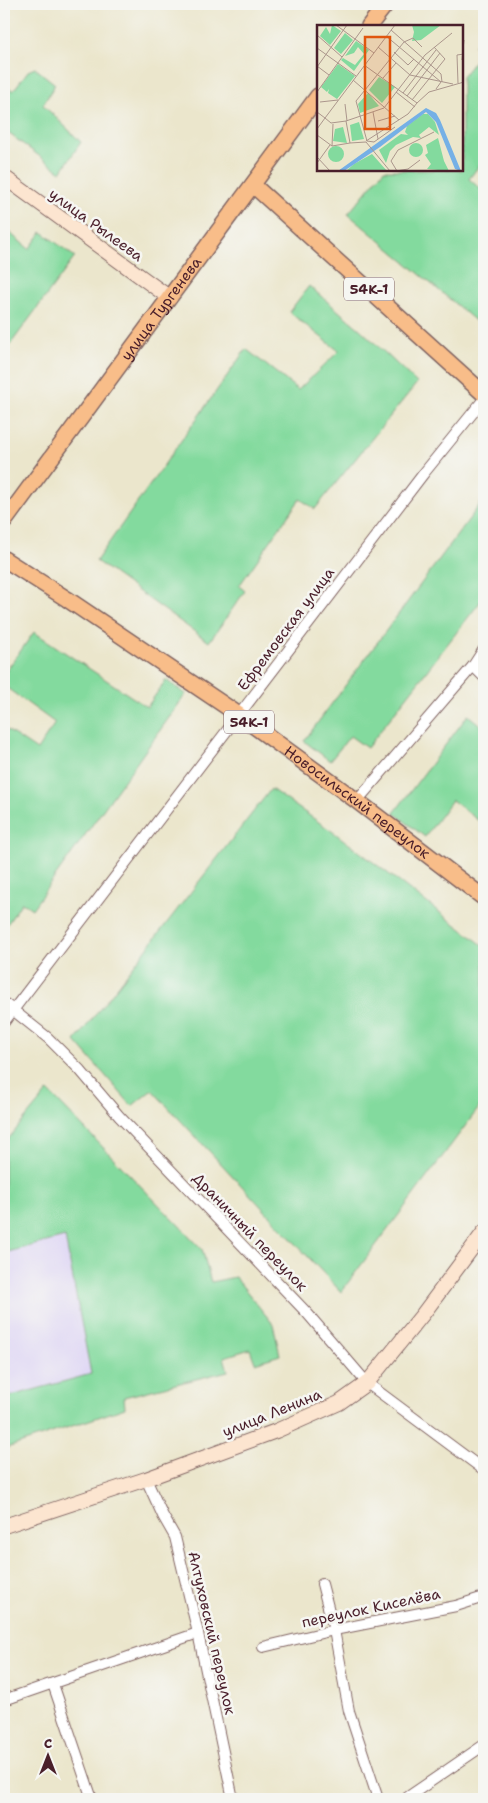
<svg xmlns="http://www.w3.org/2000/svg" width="488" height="1803" font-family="'Shantell Sans',sans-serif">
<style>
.built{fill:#ded5f5}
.green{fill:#83da9e;stroke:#667c64}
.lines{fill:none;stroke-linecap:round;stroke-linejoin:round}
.street-casing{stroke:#826563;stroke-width:12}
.secondary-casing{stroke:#826563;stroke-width:16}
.primary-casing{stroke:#826563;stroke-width:18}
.street{stroke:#fff;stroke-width:10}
.secondary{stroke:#fce5d0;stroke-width:14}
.primary{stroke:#f8bd89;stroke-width:15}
.labels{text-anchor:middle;stroke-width:5;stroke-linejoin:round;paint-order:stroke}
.shield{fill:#f6f6f2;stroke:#7e6067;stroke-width:1}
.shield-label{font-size:14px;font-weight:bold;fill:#4a1f2b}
.street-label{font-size:15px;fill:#4a1f2b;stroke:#f6f6f2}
.inset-road{fill:none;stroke:#ab968c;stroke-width:1}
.view{fill:#e0560e;fill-opacity:0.15;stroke:#e0560e;stroke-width:2.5}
.inset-edge{fill:none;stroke:#4a1f2b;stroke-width:2.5}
</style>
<rect width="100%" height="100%" fill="#f6f6f2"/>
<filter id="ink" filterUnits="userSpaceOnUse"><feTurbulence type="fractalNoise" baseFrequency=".02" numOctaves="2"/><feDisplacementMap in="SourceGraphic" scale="10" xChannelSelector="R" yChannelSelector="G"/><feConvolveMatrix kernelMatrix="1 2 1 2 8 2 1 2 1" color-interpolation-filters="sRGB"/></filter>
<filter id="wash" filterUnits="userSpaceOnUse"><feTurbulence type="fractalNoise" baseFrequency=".0096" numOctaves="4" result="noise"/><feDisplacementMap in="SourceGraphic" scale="20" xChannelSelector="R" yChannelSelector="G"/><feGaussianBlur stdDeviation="1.12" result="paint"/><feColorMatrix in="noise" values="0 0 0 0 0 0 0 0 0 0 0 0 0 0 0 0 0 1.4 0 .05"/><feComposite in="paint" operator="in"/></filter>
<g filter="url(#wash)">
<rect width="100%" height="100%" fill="#ebe6cc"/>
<path class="built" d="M65 1237 91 1374 4 1398V1253Z"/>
<g class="green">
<path d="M484 32V159L469 179 484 192V328L348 214 384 170H462V77L481 53 474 46Z"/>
<path d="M35 68 55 84 43 105 81 142 61 172 4 130V85L13 91 28 71Z"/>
<path d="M4 228 29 249 42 232 75 257 4 353Z"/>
<path d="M309 286 361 330 417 383 315 509 300 499 239 586 245 591 209 642 96 561 246 349 298 390 339 351 289 312Z"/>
<path d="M484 499V597L367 748 350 736 330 761 304 741Z"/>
<path d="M34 632 147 707 166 680 186 694 32 909 22 902 4 929V728L37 750 55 723 4 686V674Z"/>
<path d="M468 715 484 728V825L452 800 425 837 394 813Z"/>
<path d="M271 789 336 834 484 946V1101L341 1292 152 1090 132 1106 75 1041Z"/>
<path d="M48 1091 202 1249 211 1282 235 1277 273 1324 280 1355 255 1363 250 1349 224 1357 228 1371 124 1397 125 1408 4 1449V1398L91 1374 65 1237 4 1253V1144Z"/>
</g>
</g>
<g filter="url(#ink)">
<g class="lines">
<defs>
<g id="street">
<path d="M473 666 484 677"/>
<path d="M357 801 473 666 484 649"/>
<path d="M4 1003 48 1038 80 1070 119 1116 307 1313 367 1383 484 1470"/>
<path d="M4 1022 424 473 484 399"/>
<path d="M146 1479 163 1516 175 1537 198 1633 233 1799"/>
<path d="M322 1584 334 1630 349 1711 378 1799"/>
<path d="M263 1647 334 1630 456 1606 484 1597"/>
<path d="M53 1684 92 1799"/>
<path d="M4 1700 198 1633"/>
<path d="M405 1799 484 1745"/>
</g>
<g id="secondary">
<path d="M4 177 170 298"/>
<path d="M4 1526 146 1479 276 1431 339 1403 367 1383 423 1314 484 1232"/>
</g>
<g id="primary">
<path d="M369 26 386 4"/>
<path d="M253 185 484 394"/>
<path id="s1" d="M4 522 318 96"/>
<path id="s2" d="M4 559 67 599 239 715 357 801 484 898"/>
</g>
</defs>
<use href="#street" class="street-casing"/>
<use href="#secondary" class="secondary-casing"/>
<use href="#primary" class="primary-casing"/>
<use href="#street" class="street"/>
<use href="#secondary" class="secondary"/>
<use href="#primary" class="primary"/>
</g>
</g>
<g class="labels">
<g class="shield">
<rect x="344" y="277.5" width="50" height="23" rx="4"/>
<rect x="224" y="710.5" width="50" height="23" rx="4"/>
</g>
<g class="shield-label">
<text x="369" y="294">54К-1</text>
<text x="249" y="727">54К-1</text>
</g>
<g class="street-label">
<text transform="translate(96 225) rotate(36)" y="5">улица Рылеева</text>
<text dy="5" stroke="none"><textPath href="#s1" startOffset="265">улица Тургенева</textPath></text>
<text transform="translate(286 629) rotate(-53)" y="5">Ефремовская улица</text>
<text dy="5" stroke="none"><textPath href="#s2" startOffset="429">Новосильский переулок</textPath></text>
<text transform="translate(250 1232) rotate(46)" y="5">Драничный переулок</text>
<text transform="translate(272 1413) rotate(-22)" y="5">улица Ленина</text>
<text transform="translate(371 1608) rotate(-12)" y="5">переулок Киселёва</text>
<text transform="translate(212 1633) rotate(77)" y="5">Алтуховский переулок</text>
</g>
</g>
<g transform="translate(317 25)">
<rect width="146" height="146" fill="#ebe6cc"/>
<path d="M15 0 24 6 13 20 3 11 9 2 13 9ZM95 0 106 1 124 0 104 15 95 16 97 7ZM28 8 36 15 24 29 17 23ZM39 16 52 25 37 46 24 35 26 33 38 40 47 29 41 22 37 28 28 31ZM21 39 38 51 20 74 11 68 12 64 10 67 4 62ZM62 52 78 62 65 78 52 65ZM51 68 62 81 43 88 41 79ZM106 89H111L118 97 122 110 112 102 102 110 104 113 96 112 79 120 73 126 69 138 62 125 84 109 91 110 88 107 90 101ZM42 97 47 114 35 116 33 100ZM26 102 30 118 16 116 18 104ZM121 113 127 136 132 146 110 144 114 139 108 130 111 128 109 120ZM92 125a7 7 0 1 1 14 0a7 7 0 1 1-14 0ZM11 129a8 8 0 1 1 16 0a8 8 0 1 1-16 0ZM55 129 70 146H29L37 139Z" fill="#83da9e"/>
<path d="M109 83 119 88 123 95 144 146 138 144 119 97 109 87 63 122 27 146H21Z" fill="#75b0e6"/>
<path class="inset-road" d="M19 0 57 28M78 0 8 93 14 98 29 96 67 83 108 30 135 8M74 5 124 49 125 57M0 10 25 32M69 11 124 57 119 64M61 22 93 50 136 59M0 23 39 51M77 27 91 40 97 34M145 35 147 15M47 40 100 78 112 67 147 57M0 41 12 50M0 42 30 0M66 53 79 38M36 55 82 95M141 58 140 30 147 29M0 67 46 3M79 67 98 82M86 68 119 25M90 71 123 28M95 75 128 34 117 22M3 77 21 75M28 79 30 96M0 87 8 93 0 104M56 87 61 114M29 96 33 118 49 117 73 146M61 96 78 91M0 110 15 121 33 118M49 116 91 89 100 78M50 116 39 76 87 17 96 13 105 22M50 116 57 117 78 102M15 121 16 99M0 132 13 146M0 138 13 120M79 146 91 144 103 135M80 146 74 136 81 125 117 107"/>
<path class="view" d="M48 12H73V104H48Z"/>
<rect width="146" height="146" class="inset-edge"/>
</g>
<rect width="488" height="1803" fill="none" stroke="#f6f6f2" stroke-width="20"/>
<g transform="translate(48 1756)" stroke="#f6f6f2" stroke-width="4" paint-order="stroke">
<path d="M0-4L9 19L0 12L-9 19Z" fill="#4a1f2b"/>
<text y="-8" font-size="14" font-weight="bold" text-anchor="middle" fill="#4a1f2b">С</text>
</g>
</svg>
